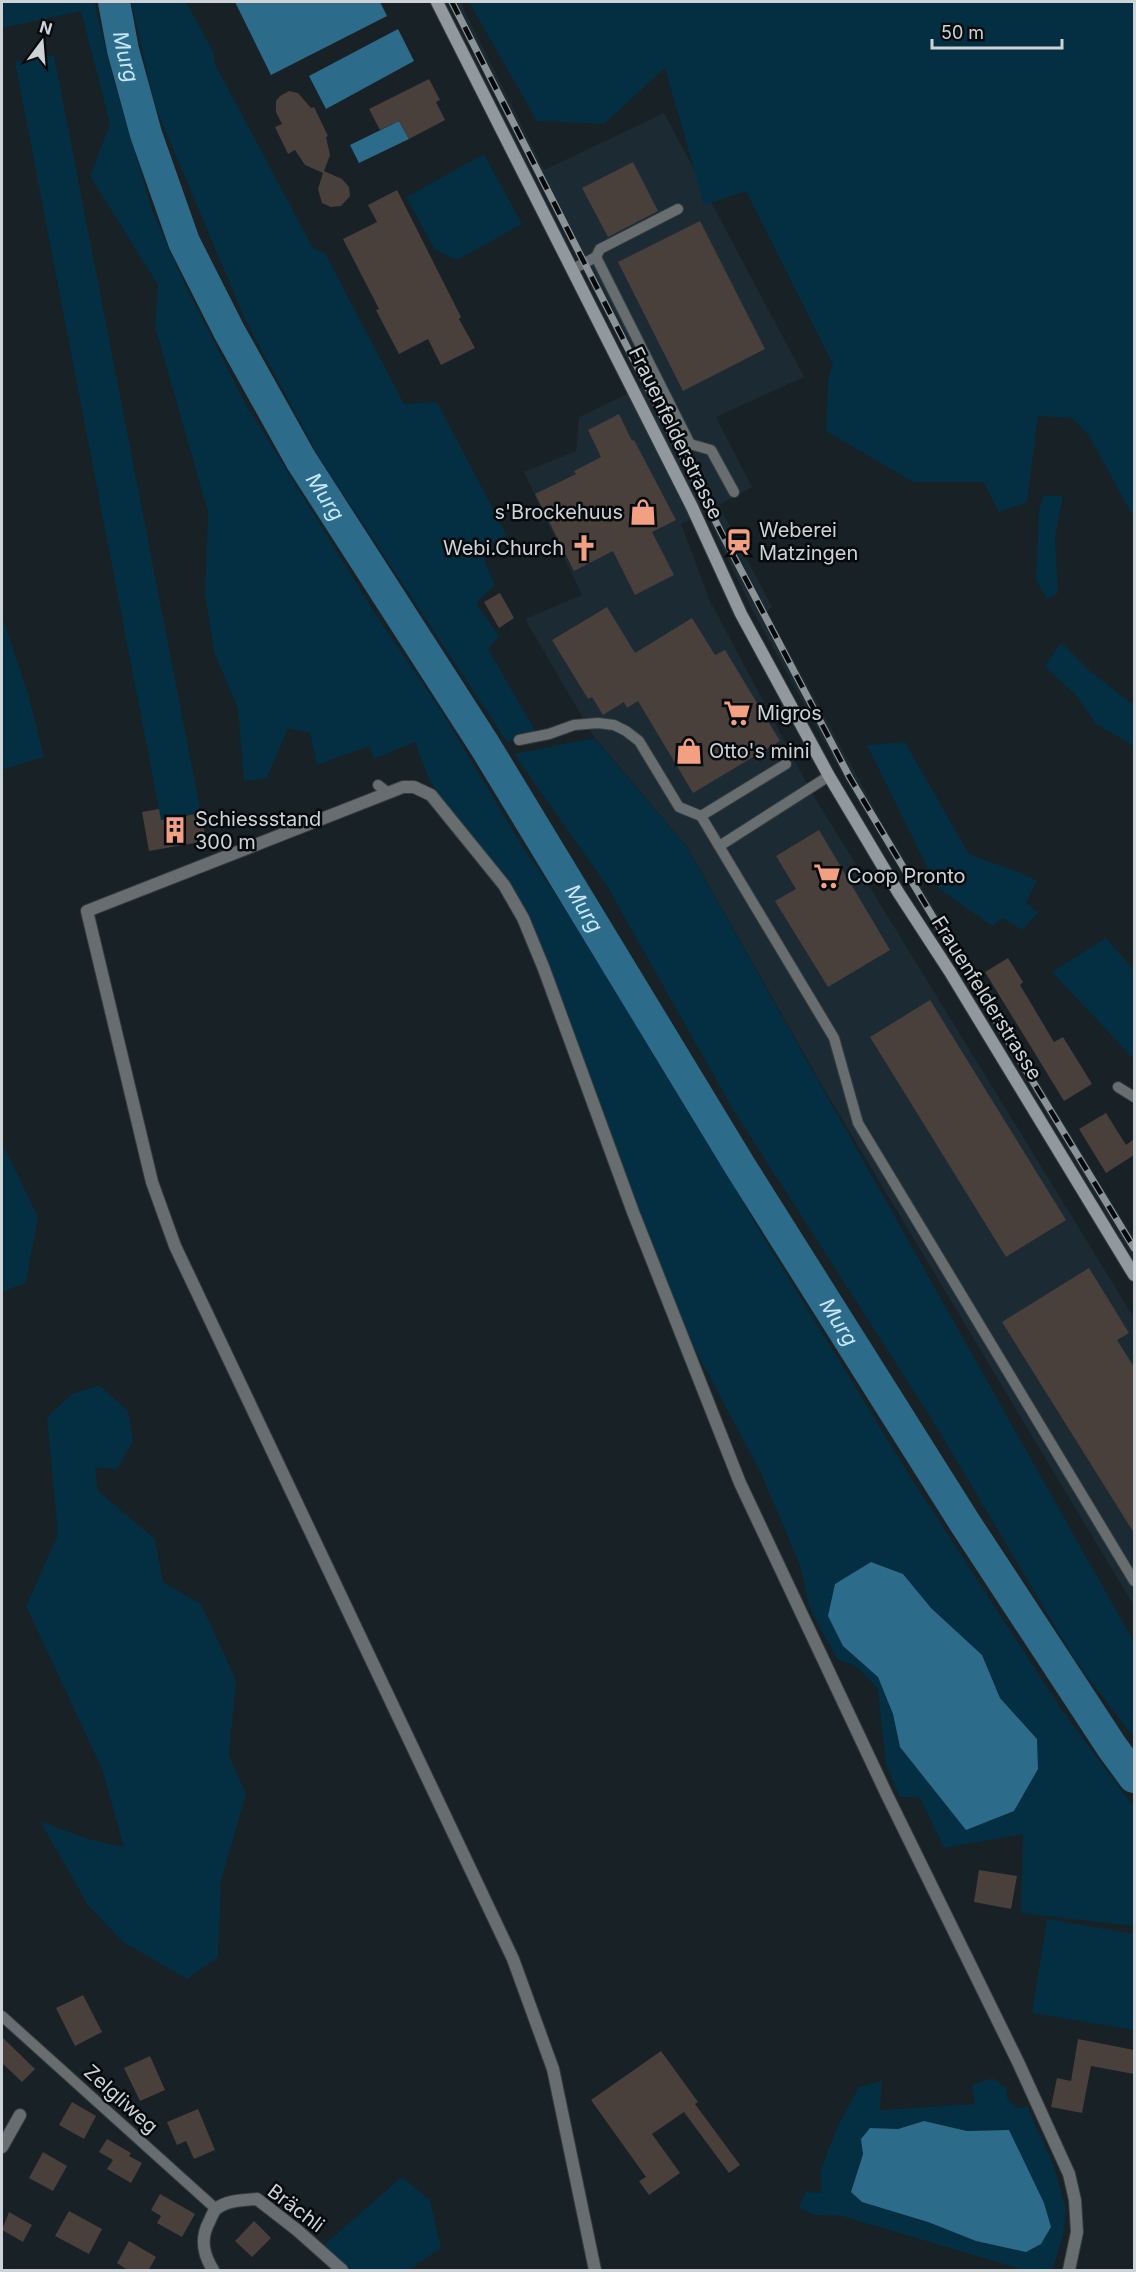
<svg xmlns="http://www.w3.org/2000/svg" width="1136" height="2272" font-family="Inter,sans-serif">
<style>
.built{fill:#1c2b33}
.green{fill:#042e41;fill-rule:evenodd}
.water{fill:#2d6b8a}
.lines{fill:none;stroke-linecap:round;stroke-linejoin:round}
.river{stroke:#2d6b8a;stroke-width:32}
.building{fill:#493f3b}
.service-casing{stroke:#353d41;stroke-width:12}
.minor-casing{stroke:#353d41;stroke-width:14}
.secondary-casing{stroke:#353d41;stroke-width:14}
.service{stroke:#686d6f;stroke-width:10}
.minor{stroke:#686d6f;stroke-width:12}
.secondary{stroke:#92999e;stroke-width:12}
.rail-casing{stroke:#8b9396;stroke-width:7}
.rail{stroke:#060a0c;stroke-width:4.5;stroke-dasharray:14;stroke-linecap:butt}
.labels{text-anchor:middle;stroke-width:5;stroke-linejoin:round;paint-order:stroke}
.street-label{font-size:20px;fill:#cdd3d6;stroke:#060a0c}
.poi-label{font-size:20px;fill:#cdd3d6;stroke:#060a0c;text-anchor:start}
.water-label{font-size:21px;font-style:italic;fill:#c7e8fc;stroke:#060a0c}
</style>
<rect width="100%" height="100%" fill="#182125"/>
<path class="built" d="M447 2H460L544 170 664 113 804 377 716 417 752 487 719 505 736 539 741 537 745 546 741 548 772 607 767 611 883 824 1134 1239V1259L846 781 752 609 705 512 681 524 709 599 812 793 1134 1318V1606L827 1094 687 847 594 737 525 619 582 595 524 472 576 451 579 417 642 387Z"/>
<g class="green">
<path d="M2 2H94L114 81 153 213 188 291 247 406 378 618 442 712 521 844 596 953 697 1119 756 1225 910 1476 1064 1713 1134 1807V1926L1021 1913 1023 1834 944 1848 920 1798 900 1797 886 1765 878 1689 856 1666 837 1659 809 1606 800 1565 760 1471 674 1310 548 961 528 912 514 891 442 800 429 779 415 742 374 759 369 746 317 765 310 733 288 728 267 778 244 781 238 709 214 652 205 594 208 512 155 327 158 285 90 176 110 124 81 11 2 28ZM903 1574 931 1608 982 1655 1000 1698 1037 1739 900 1747 893 1714 878 1677Z"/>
<path d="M131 2H186L213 51 215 64 313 248 325 253 404 404 437 402 507 536 480 550 495 585 476 603 499 636 488 649 537 734 507 742 320 459 244 317 155 106Z"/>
<path d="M469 2H1134V518L1089 436 1072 418 1038 416 1027 502 999 512 984 482H913L826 431 828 379 833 364 746 191 704 205 665 68 604 124 537 121Z"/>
<path d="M54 55 201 813 161 820 15 62Z"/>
<path d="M484 154 522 224 457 260 435 250 406 197Z"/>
<path d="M1044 495 1063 496 1055 537 1058 593 1047 599 1036 580 1039 510Z"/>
<path d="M2 616 28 694 44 757 2 770Z"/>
<path d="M1061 642 1091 672 1134 705V746L1096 724 1075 694 1045 667Z"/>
<path d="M594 738 687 847 1134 1642V1738L1075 1660 933 1421 732 1108 607 886 514 754Z"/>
<path d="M905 742 969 854 1021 873 1037 881 1026 902 1038 913 1022 930 1003 918 992 926 937 887 867 745Z"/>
<path d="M1106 938 1134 970V1059L1052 972Z"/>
<path d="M2 1143 38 1217 26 1283 2 1292Z"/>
<path d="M99 1385 128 1411 133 1441 117 1469 95 1467 98 1491 155 1539 163 1582 201 1604 236 1680 229 1755 246 1794 221 1881 218 1957 187 1979 123 1942 88 1905 40 1821 88 1839 124 1847 102 1769 26 1606 58 1535 47 1417 72 1394Z"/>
<path d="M1047 1919 1134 1934V2030L1032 2013Z"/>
<path d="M993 2078 1007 2089V2099L1016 2108 1027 2106 1054 2166 1066 2210 1063 2236 1052 2270H1024L842 2216 815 2215 799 2208 806 2192 821 2193V2169L837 2127 859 2087 882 2081 880 2110 975 2104 972 2085ZM924 2121 967 2131 1009 2130 1025 2167 976 2241 851 2192 870 2128 898 2129Z"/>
<path d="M402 2177 430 2200 441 2248 409 2270H352L324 2245Z"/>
</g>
<g class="water">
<path d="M235 2H380L387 16 271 75Z"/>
<path d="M398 29 414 61 326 109 309 76Z"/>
<path d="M399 121 409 139 359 163 350 145Z"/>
<path d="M871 1562 903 1574 931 1608 982 1655 1000 1698 1037 1739 1038 1769 1014 1811 966 1830 900 1747 893 1714 878 1677 843 1646 828 1616 835 1584Z"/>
<path d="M924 2121 967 2131 1009 2130 1044 2203 1051 2227 1041 2244 1026 2252 976 2241 928 2222 862 2202 851 2192 863 2154 861 2139 870 2128 898 2129Z"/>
</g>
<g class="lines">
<path class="river" id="s1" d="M114 2 123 50 146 134 184 242 229 331 301 460 485 746 740 1166 965 1523 1112 1747 1134 1777"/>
</g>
<g class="building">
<path d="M429 79 440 100 436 102 445 120 409 139 399 121 380 130 369 109Z"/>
<path d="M289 91 298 93 311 108 314 107 328 136 326 137 330 155 324 171 342 179 349 187 350 196 341 206 331 207 322 203 318 189 323 173 305 165 295 150 288 154 275 127 282 124 276 112V101L280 96Z"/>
<path d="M633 162 658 211 608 237 582 188Z"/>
<path d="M397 190 461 317 459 319 475 348 441 365 428 339 399 354 376 310 379 309 343 239 377 222 368 205Z"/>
<path d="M700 221 765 349 683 391 618 262Z"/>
<path d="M619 414 632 441 634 440 676 520 652 532 674 575 635 595 613 551 574 571 535 494 576 474 574 471 601 457 588 430Z"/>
<path d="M500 593 514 618 499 628 484 602Z"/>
<path d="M607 607 635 653 692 618 715 655 725 650 780 741 693 793 638 701 627 708 624 702 603 715 592 697 588 699 552 640Z"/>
<path d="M159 809 161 820 201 813 206 841 149 851 142 812Z"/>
<path d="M819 830 890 950 828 987 775 901 796 889 776 856Z"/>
<path d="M1008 958 1023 982 1020 985 1054 1042 1063 1037 1092 1084 1064 1101 985 972Z"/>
<path d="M930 1000 1066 1220 1006 1257 870 1037Z"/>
<path d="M1106 1113 1126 1145 1134 1139V1155L1106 1173 1079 1129Z"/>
<path d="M1089 1268 1129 1333 1117 1340 1134 1367V1533L1002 1322Z"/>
<path d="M979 1870 1017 1876 1011 1909 974 1902Z"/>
<path d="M83 1995 102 2032 75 2046 56 2008Z"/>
<path d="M2 2037 35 2069 22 2082 2 2063Z"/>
<path d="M1078 2039 1134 2050V2074L1091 2066 1082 2113 1051 2107 1057 2078 1071 2081Z"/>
<path d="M661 2051 698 2102 695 2104 740 2165 729 2173 684 2112 652 2134 680 2173 649 2195 639 2181 646 2177 591 2100Z"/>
<path d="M150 2056 165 2090 140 2101 124 2068Z"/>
<path d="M72 2102 96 2116 84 2139 59 2125Z"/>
<path d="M198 2109 215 2150 194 2159 186 2141 177 2145 167 2122Z"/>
<path d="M107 2139 131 2153 129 2156 142 2163 131 2183 107 2169 113 2160 99 2152Z"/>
<path d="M43 2152 67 2166 53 2191 29 2178Z"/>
<path d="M160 2194 195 2214 182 2237 157 2223 161 2216 151 2210Z"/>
<path d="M69 2211 102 2229 89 2254 55 2236Z"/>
<path d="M9 2212 32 2225 23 2242 2 2230Z"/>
<path d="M254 2221 271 2238 252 2257 235 2241Z"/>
<path d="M129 2241 156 2257 148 2271H129L117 2263Z"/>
</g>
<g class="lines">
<defs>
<g id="service">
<path d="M596 257 690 444 711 450 734 492"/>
<path d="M573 269 596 257 600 249 678 209"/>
<path d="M519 740 549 734 574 725 598 723 614 725 626 731 639 741 679 807 701 816 834 1038 858 1123 1134 1581"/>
<path d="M378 785 387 792"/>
<path d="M701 816 786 764"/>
<path d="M721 845 829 776"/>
<path d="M1118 1087 1134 1097"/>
<path d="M2 2016 216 2209"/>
</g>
<g id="minor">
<path d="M2 2147 20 2115"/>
<path d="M213 2270C203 2254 200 2239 209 2222 211 2218 213 2212 216 2209 226 2200 245 2200 257 2199L297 2230 342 2270"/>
<path d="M595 2270 553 2069 513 1959 175 1246 152 1182 87 911 403 787H414L431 795 504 885 523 918 544 969 633 1212 740 1483 887 1795 1018 2062 1069 2174 1075 2200 1077 2232 1069 2270"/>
</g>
<path id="secondary" d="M437 2 692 507 741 614 829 776 898 892 950 972 1134 1275"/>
</defs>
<use href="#service" class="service-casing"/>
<use href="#minor" class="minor-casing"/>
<use href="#secondary" class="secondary-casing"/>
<use href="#service" class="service"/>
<use href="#minor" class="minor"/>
<use href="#secondary" class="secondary"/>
<defs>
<path id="rail" d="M452 2 722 534 850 778 930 912 1134 1248"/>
</defs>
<use href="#rail" class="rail-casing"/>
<use href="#rail" class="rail"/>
</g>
<defs>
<symbol id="shop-bare" viewBox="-9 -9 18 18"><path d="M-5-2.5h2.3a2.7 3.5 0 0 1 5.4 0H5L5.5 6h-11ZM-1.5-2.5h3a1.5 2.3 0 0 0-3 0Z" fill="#f39f82" stroke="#060a0c" stroke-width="2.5" paint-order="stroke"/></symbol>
<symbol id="station-bare" viewBox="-9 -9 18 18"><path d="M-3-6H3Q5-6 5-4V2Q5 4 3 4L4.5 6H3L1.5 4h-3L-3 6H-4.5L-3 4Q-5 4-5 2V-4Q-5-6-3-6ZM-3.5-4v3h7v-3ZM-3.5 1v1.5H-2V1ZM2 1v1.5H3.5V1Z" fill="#f39f82" stroke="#060a0c" stroke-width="2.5" paint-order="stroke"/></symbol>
<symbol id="church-bare" viewBox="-9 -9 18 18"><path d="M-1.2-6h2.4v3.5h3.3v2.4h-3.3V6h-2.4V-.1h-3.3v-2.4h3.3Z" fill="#f39f82" stroke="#060a0c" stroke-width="2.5" paint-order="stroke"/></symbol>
<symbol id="supermarket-bare" viewBox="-9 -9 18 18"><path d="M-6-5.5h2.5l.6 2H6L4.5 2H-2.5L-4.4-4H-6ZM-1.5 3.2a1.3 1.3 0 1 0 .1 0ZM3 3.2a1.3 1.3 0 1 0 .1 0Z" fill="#f39f82" stroke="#060a0c" stroke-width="2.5" paint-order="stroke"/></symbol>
<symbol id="building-bare" viewBox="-9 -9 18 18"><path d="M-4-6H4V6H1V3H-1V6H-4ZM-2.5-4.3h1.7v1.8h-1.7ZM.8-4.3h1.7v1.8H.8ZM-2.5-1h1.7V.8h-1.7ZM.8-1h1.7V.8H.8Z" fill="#f39f82" stroke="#060a0c" stroke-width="2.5" paint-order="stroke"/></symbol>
</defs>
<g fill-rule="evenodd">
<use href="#shop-bare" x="624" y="493" width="38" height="38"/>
<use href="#station-bare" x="720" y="523" width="38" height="38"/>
<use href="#church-bare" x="565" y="529" width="38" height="38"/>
<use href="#supermarket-bare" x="718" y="694" width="38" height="38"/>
<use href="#shop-bare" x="670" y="732" width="38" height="38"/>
<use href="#building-bare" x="156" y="811" width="38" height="38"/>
<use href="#supermarket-bare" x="808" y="857" width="38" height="38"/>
</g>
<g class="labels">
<g class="street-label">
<text transform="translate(676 433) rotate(64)" y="7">Frauenfelderstrasse</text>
<text transform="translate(987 998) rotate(58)" y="7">Frauenfelderstrasse</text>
<text transform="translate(121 2099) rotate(42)" y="7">Zelgliweg</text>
<text transform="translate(296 2208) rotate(37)" y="7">Brächli</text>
</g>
<g class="poi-label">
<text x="623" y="519" text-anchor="end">s'Brockehuus</text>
<text x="759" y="537">Weberei<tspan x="759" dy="23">Matzingen</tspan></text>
<text x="564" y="555" text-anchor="end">Webi.Church</text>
<text x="757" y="720">Migros</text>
<text x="709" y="758">Otto's mini</text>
<text x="195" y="826">Schiessstand<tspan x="195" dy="23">300 m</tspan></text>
<text x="847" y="883">Coop Pronto</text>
</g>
<g class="water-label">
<text dy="7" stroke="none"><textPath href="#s1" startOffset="56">Murg</textPath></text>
<text dy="7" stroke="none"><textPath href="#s1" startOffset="542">Murg</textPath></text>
<text dy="7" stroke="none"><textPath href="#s1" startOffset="1028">Murg</textPath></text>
<text dy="7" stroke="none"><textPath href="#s1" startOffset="1514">Murg</textPath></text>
</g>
</g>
<rect width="1136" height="2272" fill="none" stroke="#cdd3d6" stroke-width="6"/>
<g transform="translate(42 42) rotate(16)" stroke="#060a0c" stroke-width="4.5" paint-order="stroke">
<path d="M0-4.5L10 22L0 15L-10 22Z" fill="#cdd3d6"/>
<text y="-9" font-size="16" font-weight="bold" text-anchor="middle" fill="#cdd3d6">N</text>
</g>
<path d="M932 39v9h130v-9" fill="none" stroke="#cdd3d6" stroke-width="3"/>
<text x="941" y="39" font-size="18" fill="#cdd3d6" stroke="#060a0c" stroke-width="4.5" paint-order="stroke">50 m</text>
</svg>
